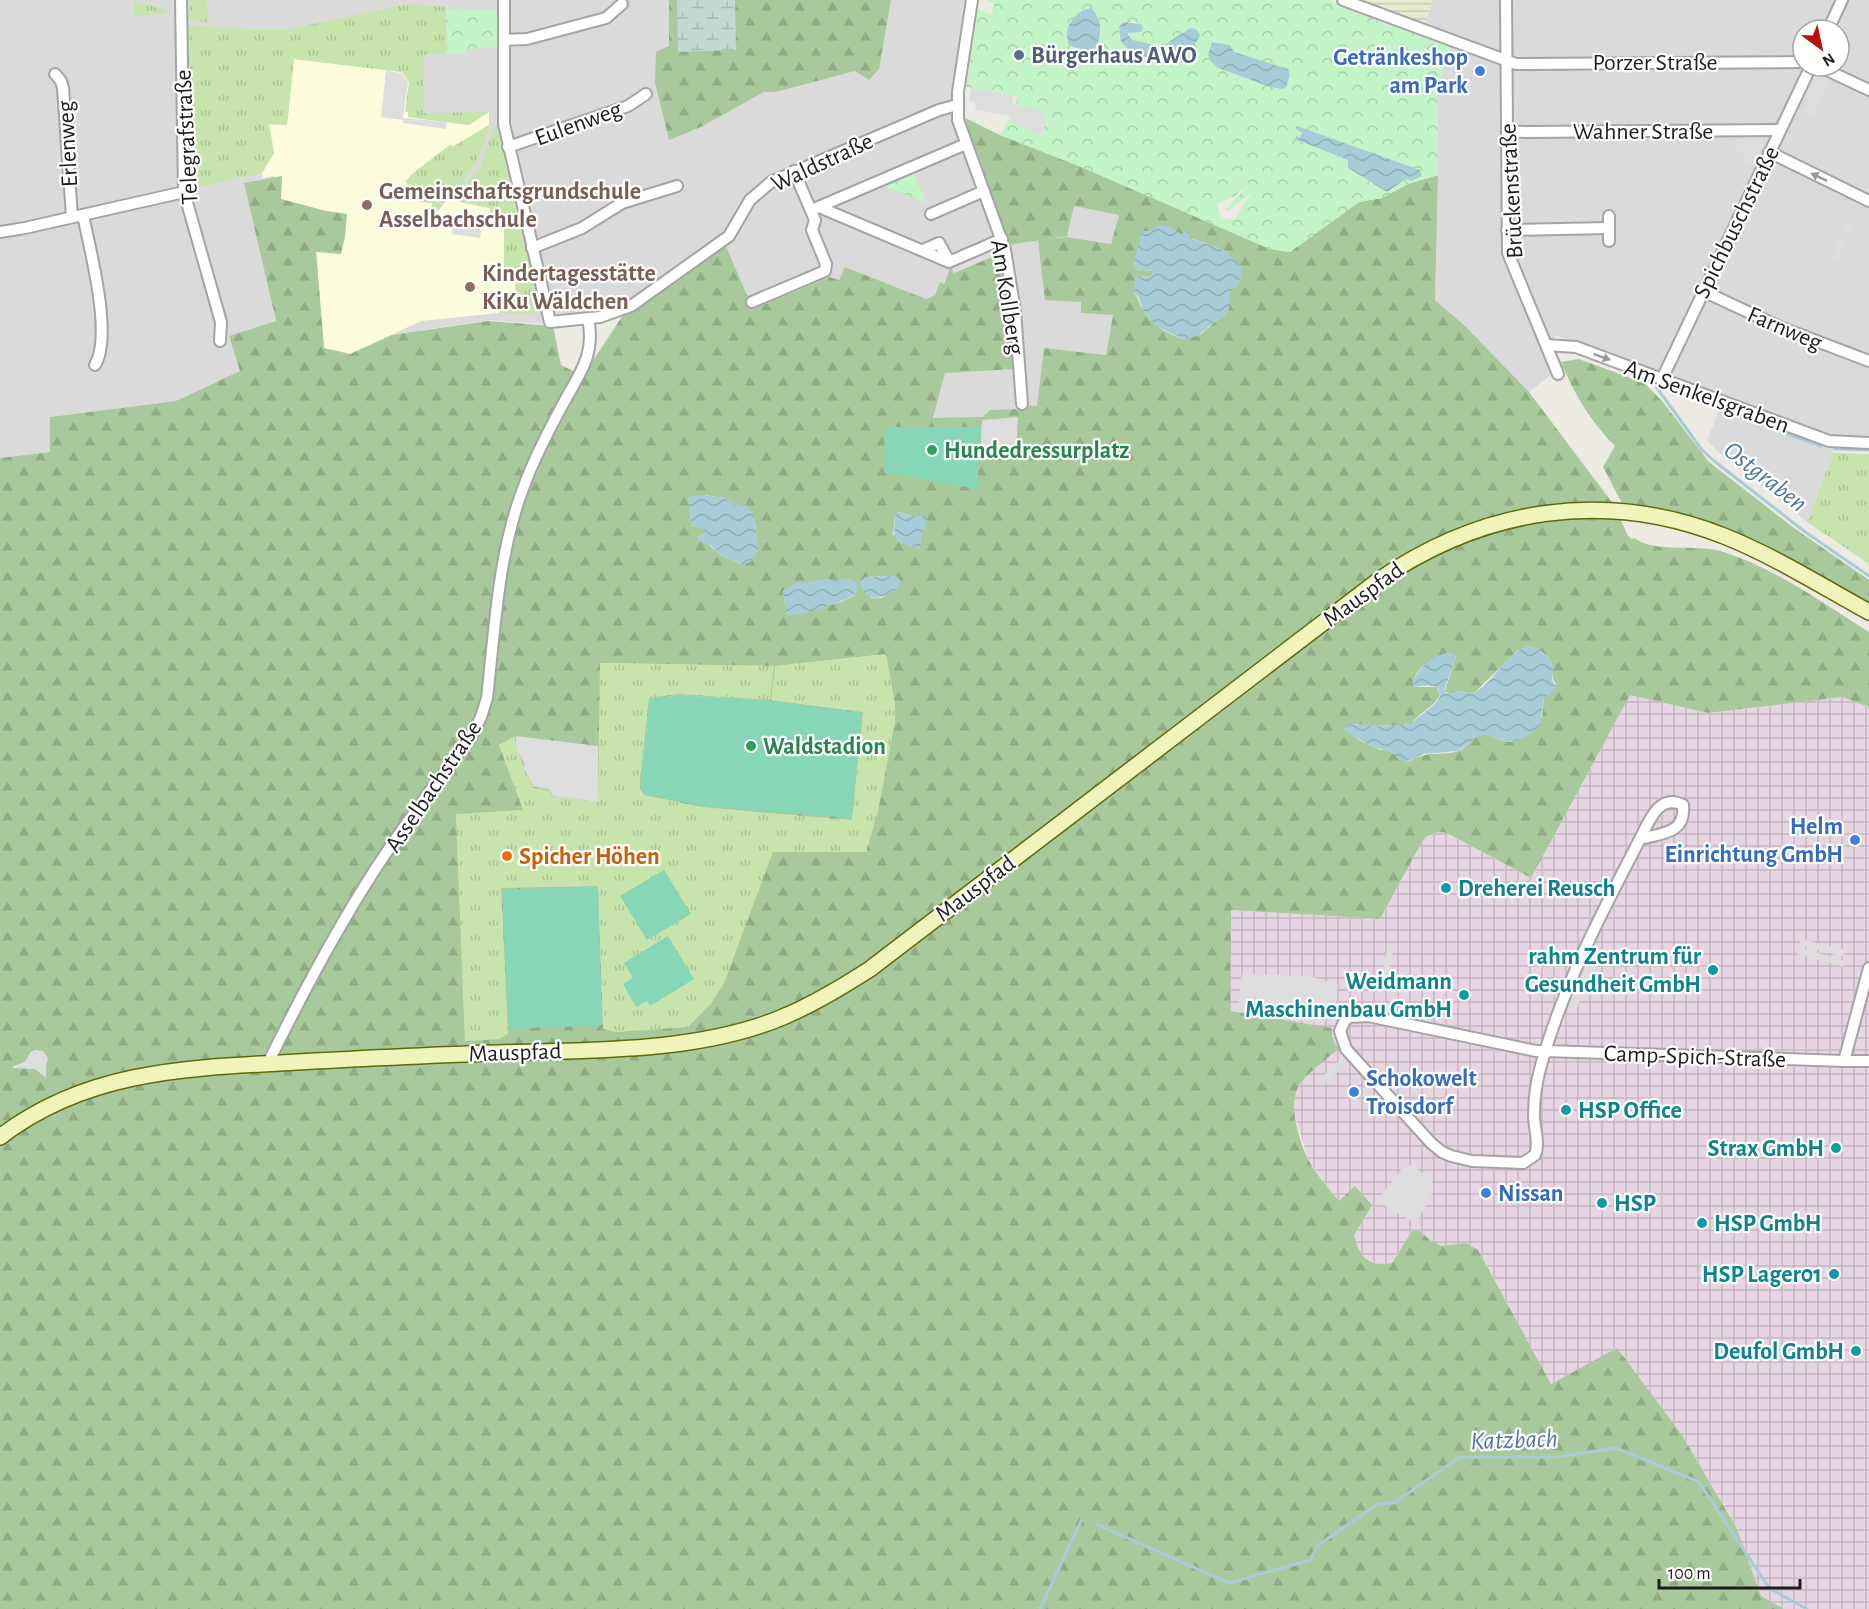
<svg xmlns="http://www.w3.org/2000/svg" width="1869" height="1609" font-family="'Alegreya Sans',sans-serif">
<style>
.residential{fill:#dbdada;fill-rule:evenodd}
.industrial{fill:url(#industrial-grid)}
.education{fill:#fcfcdd}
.farmland{fill:url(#farmland-rules)}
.grass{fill:url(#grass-tufts);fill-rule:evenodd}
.forest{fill:url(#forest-firs);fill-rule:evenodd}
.wetland{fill:url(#wetland-marsh)}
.park{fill:url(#park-crowns);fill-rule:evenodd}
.pitch{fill:#87d6b8}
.parking{fill:#ddd}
.water{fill:url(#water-waves)}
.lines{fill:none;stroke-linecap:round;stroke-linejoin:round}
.stream{stroke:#a7ccd7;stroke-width:3}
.street-casing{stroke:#a4a4a4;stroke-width:14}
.secondary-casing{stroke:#5f6a0d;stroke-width:18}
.street{stroke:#fff;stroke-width:10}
.secondary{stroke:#f1f4ba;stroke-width:15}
.oneway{fill:#999}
.service-dot{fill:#5c6f8a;stroke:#fff;stroke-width:2}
.shop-dot{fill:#3f7fe0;stroke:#fff;stroke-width:2}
.education-dot{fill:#8d6e63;stroke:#fff;stroke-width:2}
.leisure-dot{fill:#2e9e5b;stroke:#fff;stroke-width:2}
.food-dot{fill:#e8710a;stroke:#fff;stroke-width:2}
.culture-dot{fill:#0f9aa8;stroke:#fff;stroke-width:2}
.labels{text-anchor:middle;stroke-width:4.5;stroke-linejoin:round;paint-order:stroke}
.service-label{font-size:24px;font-weight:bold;fill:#4e5e75;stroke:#fff;text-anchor:start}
.shop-label{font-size:24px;font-weight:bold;fill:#366cbe;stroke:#fff;text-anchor:end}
.street-label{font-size:24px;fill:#1d1d1d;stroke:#fff}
.education-label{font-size:24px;font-weight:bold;fill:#785e54;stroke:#fff;text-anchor:start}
.leisure-label{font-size:24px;font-weight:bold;fill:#27864d;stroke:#fff;text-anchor:start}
.food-label{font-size:24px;font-weight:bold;fill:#c56008;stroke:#fff;text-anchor:start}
.culture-label{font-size:24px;font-weight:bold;fill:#0d838f;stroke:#fff;text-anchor:end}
.water-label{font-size:26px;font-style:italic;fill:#4e759d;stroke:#fff}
</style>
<defs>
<pattern id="industrial-grid" width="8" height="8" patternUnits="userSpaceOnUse" patternTransform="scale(1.5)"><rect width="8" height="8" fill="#e6d6e3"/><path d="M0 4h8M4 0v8" fill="none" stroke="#c5b7c2"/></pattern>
<pattern id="farmland-rules" width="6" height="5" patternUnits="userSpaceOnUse" patternTransform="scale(1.5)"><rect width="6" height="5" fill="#e8ebd0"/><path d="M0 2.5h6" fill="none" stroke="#c7c9b2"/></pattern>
<pattern id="grass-tufts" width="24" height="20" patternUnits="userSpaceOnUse" patternTransform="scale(1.5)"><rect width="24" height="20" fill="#c7e4ad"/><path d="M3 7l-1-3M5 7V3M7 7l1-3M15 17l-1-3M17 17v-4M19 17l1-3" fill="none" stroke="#aac394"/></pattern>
<pattern id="forest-firs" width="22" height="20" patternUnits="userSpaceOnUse" patternTransform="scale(1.5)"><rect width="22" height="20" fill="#a8c99b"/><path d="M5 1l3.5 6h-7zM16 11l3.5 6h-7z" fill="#90ac85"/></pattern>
<pattern id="wetland-marsh" width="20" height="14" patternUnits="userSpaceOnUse" patternTransform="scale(1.5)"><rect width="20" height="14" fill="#c1dacf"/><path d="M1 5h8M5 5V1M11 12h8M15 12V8" fill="none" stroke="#a5bbb1"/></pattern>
<pattern id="park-crowns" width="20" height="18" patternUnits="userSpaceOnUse" patternTransform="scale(1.5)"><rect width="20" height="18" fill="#c3f4c7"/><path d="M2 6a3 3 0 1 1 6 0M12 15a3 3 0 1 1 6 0" fill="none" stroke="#a7d1aa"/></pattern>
<pattern id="water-waves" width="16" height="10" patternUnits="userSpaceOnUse" patternTransform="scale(1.5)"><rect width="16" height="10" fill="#a7ccd7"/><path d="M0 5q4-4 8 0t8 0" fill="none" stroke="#8fafb8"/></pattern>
</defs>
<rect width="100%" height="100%" fill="#edeae3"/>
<g class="residential">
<path d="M0 0H669V46L703 126 764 92H776L856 71 879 69 891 0H975L964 92 965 118 1008 244 1074 206 1120 214 1111 244 1067 237 1082 302 1081 313 1113 314 1106 356 1044 348 1037 406 1026 405 1018 409 990 410 983 417 933 419 945 373 1014 343 998 255 954 273 951 267 944 284 935 295 926 299 845 267 839 280 830 277 753 309 725 244 625 313 597 324H551L491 320 421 330V332L324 348 244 183 276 322 240 371 176 401 50 417V452L0 458Z"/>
<path d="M1433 0H1869V439L1829 438 1833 453 1807 522 1716 450 1707 440 1724 399 1555 335 1552 374 1529 392 1465 326 1435 300 1438 175 1437 87 1450 47 1425 23ZM1803 30H1839V66H1803Z"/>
</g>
<path class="industrial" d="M1630 694 1708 713 1842 697 1869 707V1609H1784L1761 1596 1737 1529 1682 1435 1617 1349 1551 1384 1478 1250 1466 1243 1442 1246 1431 1241 1419 1230 1412 1231 1392 1263 1383 1265 1370 1261 1358 1252 1354 1235 1339 1201 1323 1183 1307 1156 1295 1116 1293 1100 1298 1088 1334 1044 1332 1037 1230 1012V910L1380 919 1423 840 1432 833 1439 832 1447 833 1531 878Z"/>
<path class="education" d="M294 59 402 72 409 82 405 111 408 112V117L469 125 489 112V125L461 143 452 147 450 145 412 174 410 200 433 203 431 214 433 215 456 191 461 202 490 208 504 220V270L517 272 514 303 500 302 499 313 421 321 350 354 324 348 316 252 347 214 326 211 280 199 274 176 263 178 262 173 274 153 269 124 287 125Z"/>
<path class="farmland" d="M1364 0H1433L1425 23Z"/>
<g class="grass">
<path d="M189 0H206L209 23 186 19 189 14Z"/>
<path d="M134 1 167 10 165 13 133 17Z"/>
<path d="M408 4 446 7 447 54 424 55V113L489 112 469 125 408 117V112H405L409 82 402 72 294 59 287 125 269 124 274 153 262 173 191 189 188 146 195 145V134H188L186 29 191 25 254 30H284Z"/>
<path d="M489 125C479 171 463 180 435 214L431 215 432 203 410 200V191L406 181 412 174 450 145 452 147Z"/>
<path d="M495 125 497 126 539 307 532 315 499 313 500 302 514 303 517 272 504 270V220L489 218 490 208 461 202 459 194 480 167Z"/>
<path d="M1833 453 1869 454V564L1807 522Z"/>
<path d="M886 654 895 704V721L878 811 866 852 773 853 724 983 711 1003 688 1027 615 1032 603 1030 598 886 501 888 508 1035 499 1039 465 1041 456 813 523 810 499 745 515 736 518 752 524 763 549 789 598 802 599 663 775 666ZM679 694 770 700 863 712 852 819 701 807 644 795 640 789Z"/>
</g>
<g class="forest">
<path d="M669 0H891L879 69 869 80 855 71 776 92H764L703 126 669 140 655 82 656 52 669 46Z"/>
<path d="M965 118 1000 135 1079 166 1270 249 1290 252 1359 202 1382 198 1408 184 1438 175 1435 300 1465 326 1529 392 1614 505 1628 536 1632 539 1634 538C1657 554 1695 543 1724 552 1776 569 1823 603 1869 632V707L1842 697 1708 713 1630 695 1531 878 1447 833C1437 831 1430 833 1423 840L1380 919 1231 910 1230 1011 1332 1028V1037L1338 1049C1325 1061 1306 1073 1298 1088 1288 1104 1299 1139 1306 1155 1314 1172 1327 1187 1339 1201L1355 1186 1372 1205 1354 1235C1359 1257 1369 1267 1392 1263L1412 1231 1419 1230 1431 1241 1442 1246 1466 1243 1478 1250 1551 1384 1617 1348 1682 1435 1737 1529 1761 1596 1784 1609H0V458L50 452V417L176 401 240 371 229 336 276 321 244 183 282 176 281 199 326 211 347 214 345 237 341 254 316 252 324 348 350 354 392 335 488 321 553 326 561 365 583 376 623 315 725 244 753 309 830 277 839 280 845 267 926 299 935 295 940 282 944 284 951 266 954 273 998 254 1014 343 1015 369 945 373 933 418 983 417 990 410 1018 409 1026 405 1037 406 1044 348 1106 355 1113 315 1081 313V302L1045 300 1038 240 1067 237 1111 244 1119 215 1074 206 1067 236 1008 245ZM1182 234 1188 237 1190 240 1193 239 1224 250 1233 259 1231 290 1229 291V307L1225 316 1217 320 1201 334 1182 339C1166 333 1153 325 1143 310 1139 304 1139 299 1134 293L1137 277 1154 276 1152 271 1136 269 1134 263 1140 244ZM704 495 724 498 739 506H746C759 521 755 532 758 550L743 565 724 557 698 537 707 533 700 527 691 525 690 507ZM899 512 911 516H924L919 549 893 535 895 514ZM896 576 890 593 882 598H871L864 577ZM827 579H852L855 595 841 602 815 609 785 605 783 591 793 585ZM1528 646C1537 648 1549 654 1552 664 1554 673 1550 676 1556 684L1544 698 1542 717 1511 742C1500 742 1489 733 1480 734 1471 736 1468 748 1458 751 1439 757 1429 749 1408 762L1388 750H1380L1361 741 1354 736 1348 724C1370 725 1390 727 1412 724 1419 711 1434 709 1440 694L1436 687H1414C1410 670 1437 653 1452 653L1456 657 1445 691 1450 695 1459 691 1471 694 1475 692 1517 651ZM886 654 895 704V721L878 811 866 852H773L724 983 711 1003 688 1027 615 1032 603 1029 598 886 501 888 508 1034 499 1039 465 1041 456 814 523 810 499 745 515 736V746L518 747C519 759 528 777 534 788L549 789 552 796 598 802 600 663 774 666 770 700 679 694 649 698 640 780V789L644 795 701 807 852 820 863 712 771 700 775 666ZM679 695 771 701 641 789V779L650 699ZM518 747 598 802C583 798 566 795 552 790 541 785 519 759 518 747ZM38 1050 46 1066V1076L35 1069 12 1067 25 1062 31 1052Z"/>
<path d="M1579 359 1644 383 1662 401 1709 462 1794 528 1869 580V606L1780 558 1624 507 1603 467 1615 446C1589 419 1576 397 1561 362Z"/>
</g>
<path class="wetland" d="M677 0H735L736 50 678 52Z"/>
<g class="park">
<path d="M987 0H1329L1377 20 1451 47 1437 87 1438 175 1408 184 1382 198 1359 202 1290 252 1270 249 1079 166 1000 135 1016 106 1017 96 966 87 978 9 992 15 994 4ZM1091 8C1104 20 1104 42 1090 54L1069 45C1062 28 1074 11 1091 8ZM1123 22H1137L1141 32 1127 33C1133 43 1145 43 1155 46L1157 50 1179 37 1185 30 1198 37C1191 55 1175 54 1159 56 1138 57 1119 51 1119 27ZM1213 41 1231 47 1234 52 1284 69 1276 87H1269L1218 68 1212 62 1208 55ZM1298 127 1420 170 1422 176 1411 181 1406 179 1387 192 1348 168 1349 160 1295 139 1296 136H1301L1302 132ZM1251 182 1226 209 1229 212 1235 205 1255 191 1244 203 1236 218 1231 220 1222 218 1218 211V204L1235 196Z"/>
<path d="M446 7 469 10H493L499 15 498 48 466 49 465 53 447 54Z"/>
<path d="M913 170 926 203 880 184Z"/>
</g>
<g class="pitch">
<path d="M885 427H981L977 489 884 472Z"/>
<path d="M679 695 771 701 862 713 851 818 701 806 645 794 641 789V779L650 699Z"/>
<path d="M664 870 691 914 647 940 620 896Z"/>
<path d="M598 886 602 1025 509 1029 502 890Z"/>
<path d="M668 936 694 979 650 1006 647 1001 636 1007 623 984 633 978 624 963Z"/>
</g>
<g class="parking">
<path d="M386 71 402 73 408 82 403 118 447 122 446 129 403 123V120L381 117Z"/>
<path d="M1821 74 1830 79 1814 116 1805 112 1810 101 1804 98 1814 77Z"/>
<path d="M971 88 1013 95 1012 102 1023 111 1028 106 1045 114 1043 120 1047 122 1041 135 1011 122 1009 116 975 110 976 103 969 101Z"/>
<path d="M1736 137H1756L1765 143 1757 158 1751 164H1742L1744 153 1737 151Z"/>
<path d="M1852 214 1858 217 1837 261 1831 258Z"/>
<path d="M454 217 482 221 480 238 452 234Z"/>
<path d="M993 248 996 255 954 273 951 265Z"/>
<path d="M1018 417 1016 455 980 452 982 420Z"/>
<path d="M516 736 598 746V802L553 796 549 789 534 787 524 769V763L518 752V747L515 746Z"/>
<path d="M1801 939 1845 950 1844 957 1799 945Z"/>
<path d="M1388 946 1394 947 1384 995 1377 994Z"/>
<path d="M1798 947 1845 961 1844 967 1797 954Z"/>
<path d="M1592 951 1601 954 1576 1010 1567 1007Z"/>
<path d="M1242 974 1310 976 1338 985 1334 1020 1326 1017 1323 1024 1238 1011Z"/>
<path d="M34 1050 43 1051 48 1058 45 1072 46 1078 35 1069 12 1068 25 1062Z"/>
<path d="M1343 1057 1348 1062 1324 1085 1319 1080Z"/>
<path d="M1406 1163 1428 1176 1432 1182 1433 1191 1416 1224 1377 1201Z"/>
</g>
<g class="water">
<path d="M1091 8C1104 20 1103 42 1090 54L1069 45C1062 28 1074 11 1091 8Z"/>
<path d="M1123 22 1141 24 1143 29 1141 32 1128 33V35L1133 40 1154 45 1157 50 1190 28 1196 29 1200 35 1194 46 1183 54 1145 57 1129 50 1121 42 1119 27Z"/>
<path d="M1212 42 1230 45 1234 52 1288 69 1290 75 1286 87 1282 89 1270 87 1218 68 1212 62 1208 55Z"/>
<path d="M1297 126 1420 170 1422 176 1411 181 1406 179 1387 192 1348 168V160L1295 139 1296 136 1300 137 1302 133 1296 129Z"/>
<path d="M1158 225 1166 226 1182 234 1185 231H1189V239H1192L1224 250 1242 267C1241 281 1242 284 1229 292L1230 305 1225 316 1217 320 1197 336 1182 339 1155 325 1143 310 1139 298 1134 293 1135 277 1154 276 1152 271 1135 269C1132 259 1140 246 1140 236L1144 231H1151Z"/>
<path d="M704 495 724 498 738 506H746L754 514 758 550 752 561 743 565 724 557 711 546 698 540V537L707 533 700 527 691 525 690 507 687 499 688 497Z"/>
<path d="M898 512 911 516H924L928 519 921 535 920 549 898 542 894 536 895 514Z"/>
<path d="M896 576 900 580 899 587C886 599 864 605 860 582L864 577Z"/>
<path d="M827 579H852L857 583V592C849 601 799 617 787 615L783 592C793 581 813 581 827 579Z"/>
<path d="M1528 646 1537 648 1550 659 1553 669 1552 679 1556 688 1544 698 1540 725 1532 733 1516 741 1507 742 1487 735H1479L1458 751 1423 754 1406 762 1398 758 1391 752 1373 747 1343 730 1348 724C1370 725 1390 727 1412 724 1417 715 1445 703 1439 691 1435 683 1422 686 1415 687L1412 685C1417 668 1434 653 1452 653L1456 657 1445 688V692L1450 695 1459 691 1471 694C1494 685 1502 655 1528 646Z"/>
</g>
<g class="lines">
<g class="stream">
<path d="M1657 388 1702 450 1713 460 1804 531 1869 576"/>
<path d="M1673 391 1757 422"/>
<path d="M1769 427 1821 446"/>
<path d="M1834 449 1869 450"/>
<path d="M1096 1524 1229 1583 1310 1560 1318 1545 1378 1504 1394 1503 1460 1457H1555L1616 1448 1699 1482 1769 1588 1807 1609"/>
<path d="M1040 1609 1082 1519"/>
</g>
<defs>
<g id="street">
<path d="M181 0 184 192 221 322 220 341"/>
<path d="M504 0V124L550 322 600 317 631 306 729 236 750 200 771 182 939 110 957 105"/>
<path d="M972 0 958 92V120L1005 250 1015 311 1022 404"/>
<path d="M1343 0 1516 64 1803 62"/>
<path d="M1506 0 1508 253 1558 374"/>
<path d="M1828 30 1842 0"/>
<path d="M504 40 527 39 606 18 622 4"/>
<path d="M1818 66 1869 90"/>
<path d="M55 74 61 81 63 88 72 217"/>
<path d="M1507 132 1780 130"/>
<path d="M508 147 628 106 646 94"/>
<path d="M1769 152 1869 201"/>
<path d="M819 207 949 262 1002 239"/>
<path d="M816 208 966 144"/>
<path d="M931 214 984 191"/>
<path d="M83 215C90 250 113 335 95 365"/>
<path d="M1609 216V241"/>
<path d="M1507 230 1609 228"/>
<path d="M0 232 25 228 184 192"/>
<path d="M532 248 582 228 622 203 677 186"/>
<path d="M923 250 939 243 949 261"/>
<path d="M1703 291 1780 327 1869 361"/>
<path d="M752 302 825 271 826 264 812 230 815 220 794 171"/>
<path d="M1546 345 1576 347 1829 441 1869 443"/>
<path d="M1662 379 1811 66"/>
<path d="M1640 839C1649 821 1659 793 1683 805 1686 834 1662 833 1640 839 1601 914 1562 988 1540 1069 1536 1084 1534 1100 1534 1115 1534 1128 1540 1143 1535 1155L1523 1163 1472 1161 1451 1156 1442 1152 1431 1143 1346 1049 1340 1031 1345 1020 1350 1017 1368 1016 1536 1051H1546L1844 1061H1869"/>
<path d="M1844 1061 1869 968"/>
<path d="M268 1063C303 992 342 918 386 853 413 813 443 774 472 735L481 717 487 698C495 628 498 553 524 486 534 458 549 430 563 404 579 374 596 355 588 319"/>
</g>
<path id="secondary" d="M0 1137C83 1073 180 1068 280 1063 352 1059 424 1055 497 1053 588 1050 698 1053 783 1017 814 1004 842 987 870 969L1379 580C1484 508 1605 489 1724 536 1774 556 1822 586 1869 612"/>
</defs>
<use href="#street" class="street-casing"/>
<use href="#secondary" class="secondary-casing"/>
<use href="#street" class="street"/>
<use href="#secondary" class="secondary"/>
</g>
<defs><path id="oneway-solid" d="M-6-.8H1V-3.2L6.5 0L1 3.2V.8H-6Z" transform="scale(1.5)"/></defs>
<g class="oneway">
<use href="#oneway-solid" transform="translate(1819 177) rotate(-154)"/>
<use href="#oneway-solid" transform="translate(1602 357) rotate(20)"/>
</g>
<circle class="service-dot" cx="1019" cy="55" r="6"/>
<g class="shop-dot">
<circle cx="1480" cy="71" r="6"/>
<circle cx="1855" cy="840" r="6"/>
<circle cx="1354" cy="1092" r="6"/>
<circle cx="1486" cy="1193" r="6"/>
</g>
<g class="education-dot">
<circle cx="367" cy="205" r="6"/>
<circle cx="470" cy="287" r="6"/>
</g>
<g class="leisure-dot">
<circle cx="932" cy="450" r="6"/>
<circle cx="751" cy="746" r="6"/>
</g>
<circle class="food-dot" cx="507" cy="856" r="6"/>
<g class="culture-dot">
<circle cx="1446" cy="888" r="6"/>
<circle cx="1713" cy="970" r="6"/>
<circle cx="1464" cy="995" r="6"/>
<circle cx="1566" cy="1110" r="6"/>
<circle cx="1836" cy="1148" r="6"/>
<circle cx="1602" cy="1203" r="6"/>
<circle cx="1702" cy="1223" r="6"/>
<circle cx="1834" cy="1274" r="6"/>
<circle cx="1856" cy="1351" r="6"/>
</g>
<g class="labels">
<g class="service-label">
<text x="1031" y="63">Bürgerhaus AWO</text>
</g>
<g class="shop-label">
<text x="1468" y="65">Getränkeshop<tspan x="1468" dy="28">am Park</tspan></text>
<text x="1843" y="834">Helm<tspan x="1843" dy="28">Einrichtung GmbH</tspan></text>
<text x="1366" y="1086" text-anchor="start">Schokowelt<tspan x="1366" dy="28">Troisdorf</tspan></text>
<text x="1498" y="1201" text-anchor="start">Nissan</text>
</g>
<g class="street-label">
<text x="1655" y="70">Porzer Straße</text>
<text transform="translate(578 123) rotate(-20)" y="8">Eulenweg</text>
<text x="1643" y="139">Wahner Straße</text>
<text transform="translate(186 137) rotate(-93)" y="8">Telegrafstraße</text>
<text transform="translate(67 144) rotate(-93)" y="8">Erlenweg</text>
<text transform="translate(822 162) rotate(-25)" y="8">Waldstraße</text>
<text transform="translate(1511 191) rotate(-93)" y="8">Brückenstraße</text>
<text transform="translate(1736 222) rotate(-64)" y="8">Spichbuschstraße</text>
<text transform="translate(1008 297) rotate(81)" y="8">Am Kollberg</text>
<text transform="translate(1785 328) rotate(23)" y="8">Farnweg</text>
<text transform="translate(1707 396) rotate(20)" y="8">Am Senkelsgraben</text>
<text transform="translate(1363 594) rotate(-36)" y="8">Mauspfad</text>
<text transform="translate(433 786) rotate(-56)" y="8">Asselbachstraße</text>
<text transform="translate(975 888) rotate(-37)" y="8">Mauspfad</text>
<text transform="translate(515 1052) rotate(-2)" y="8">Mauspfad</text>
<text transform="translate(1695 1056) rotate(2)" y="8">Camp-Spich-Straße</text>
</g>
<g class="education-label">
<text x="379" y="199">Gemeinschaftsgrundschule<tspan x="379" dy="28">Asselbachschule</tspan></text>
<text x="482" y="281">Kindertagesstätte<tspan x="482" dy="28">KiKu Wäldchen</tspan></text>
</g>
<g class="leisure-label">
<text x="944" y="458">Hundedressurplatz</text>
<text x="763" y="754">Waldstadion</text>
</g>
<g class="food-label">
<text x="519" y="864">Spicher Höhen</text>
</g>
<g class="culture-label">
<text x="1458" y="896" text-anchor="start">Dreherei Reusch</text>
<text x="1701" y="964">rahm Zentrum für<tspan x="1701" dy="28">Gesundheit GmbH</tspan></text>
<text x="1452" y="989">Weidmann<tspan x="1452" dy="28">Maschinenbau GmbH</tspan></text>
<text x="1578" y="1118" text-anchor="start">HSP Office</text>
<text x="1824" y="1156">Strax GmbH</text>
<text x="1614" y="1211" text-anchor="start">HSP</text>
<text x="1714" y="1231" text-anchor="start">HSP GmbH</text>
<text x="1822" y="1282">HSP Lager01</text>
<text x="1844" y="1359">Deufol GmbH</text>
</g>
<g class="water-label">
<text transform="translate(1766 476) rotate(38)" y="9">Ostgraben</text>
<text transform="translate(1514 1439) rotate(-2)" y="9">Katzbach</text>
</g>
</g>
<g transform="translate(1821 48) rotate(147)"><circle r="28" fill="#ffffff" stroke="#a5a5a5" stroke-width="1.5"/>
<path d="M0-4.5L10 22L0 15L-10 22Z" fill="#b91110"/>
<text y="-9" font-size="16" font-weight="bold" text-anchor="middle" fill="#1d1d1d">N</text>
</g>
<path d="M1659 1579v9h141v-9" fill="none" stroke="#1d1d1d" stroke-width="3"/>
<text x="1668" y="1579" font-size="18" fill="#1d1d1d" stroke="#ffffff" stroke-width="4.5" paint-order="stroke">100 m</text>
</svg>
